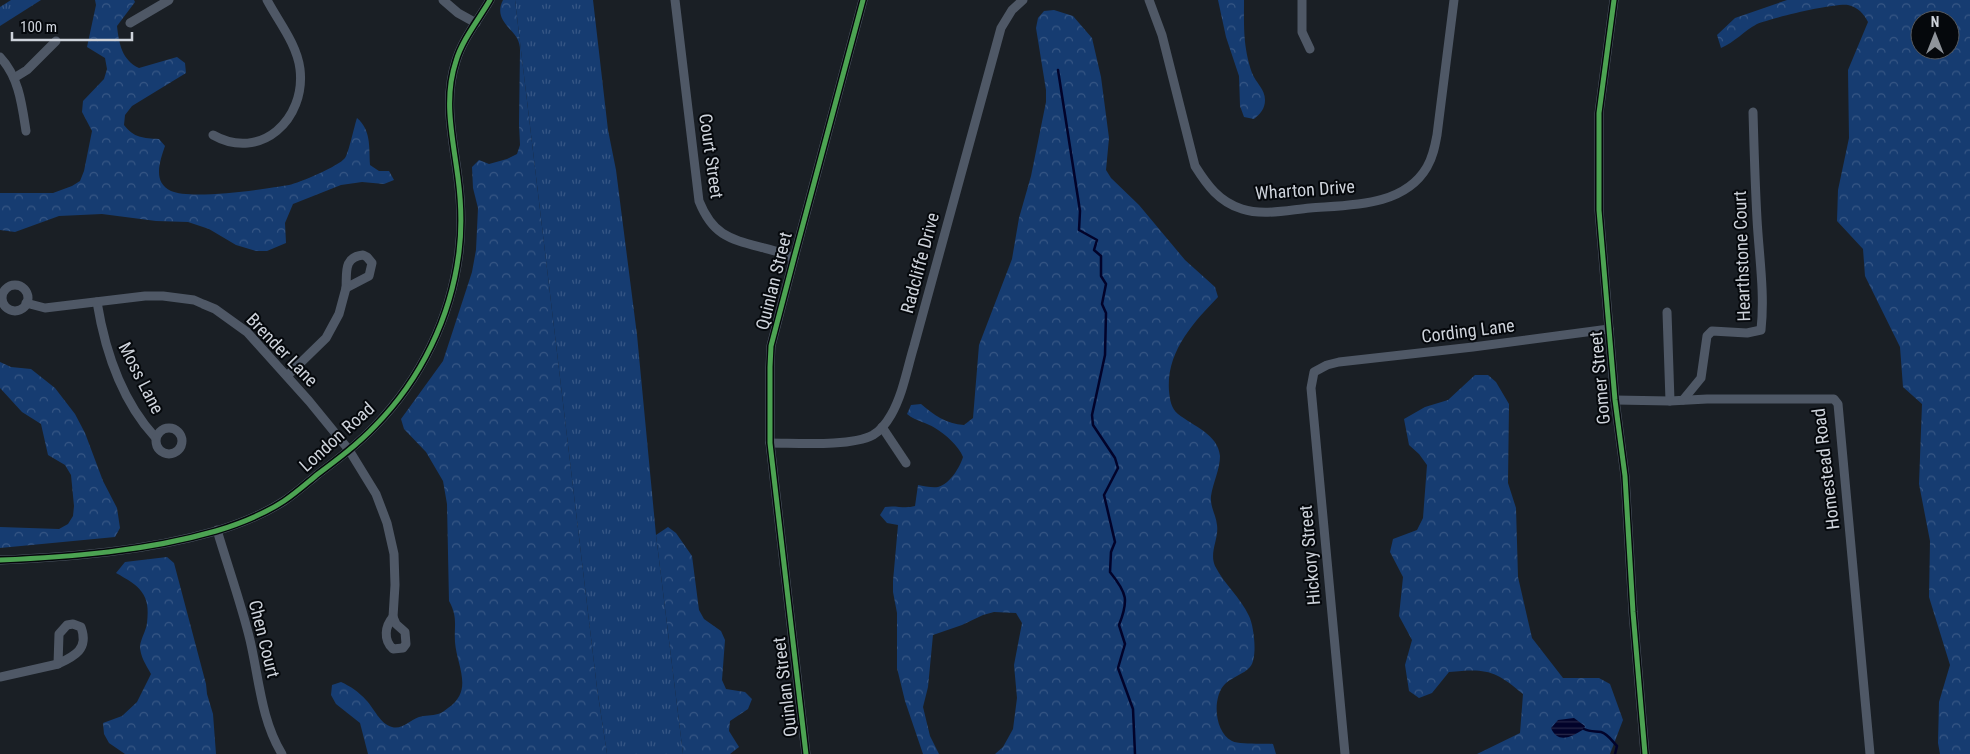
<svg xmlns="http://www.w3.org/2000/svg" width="1970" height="754" font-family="'Roboto Condensed',sans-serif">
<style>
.grass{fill:url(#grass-tufts)}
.forest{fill:url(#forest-crowns);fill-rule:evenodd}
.water{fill:url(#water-rules)}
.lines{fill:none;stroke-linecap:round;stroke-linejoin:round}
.stream{stroke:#02032a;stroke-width:2.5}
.minor{stroke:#4f5866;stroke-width:9}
.cycleway-casing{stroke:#05080c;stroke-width:8}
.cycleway{stroke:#4ca352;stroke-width:5}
.labels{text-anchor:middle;stroke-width:4;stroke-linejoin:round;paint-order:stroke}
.street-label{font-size:18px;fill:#ced3db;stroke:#05080c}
</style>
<defs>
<pattern id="grass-tufts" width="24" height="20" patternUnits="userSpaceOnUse" patternTransform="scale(1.25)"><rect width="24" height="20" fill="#163c71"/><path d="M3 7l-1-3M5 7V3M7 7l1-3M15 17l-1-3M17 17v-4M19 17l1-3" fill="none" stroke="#375785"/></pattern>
<pattern id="forest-crowns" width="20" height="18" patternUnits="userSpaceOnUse" patternTransform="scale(1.25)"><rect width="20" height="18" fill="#163c71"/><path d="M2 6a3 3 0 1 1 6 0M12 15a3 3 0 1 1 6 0" fill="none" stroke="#375785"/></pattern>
<pattern id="water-rules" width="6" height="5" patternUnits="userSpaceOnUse" patternTransform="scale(1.25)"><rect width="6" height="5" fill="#02032a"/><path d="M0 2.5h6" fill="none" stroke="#262748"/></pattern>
</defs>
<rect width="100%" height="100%" fill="#1a1f25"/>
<g class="grass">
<path d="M11 0H41L0 26V7Z"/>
<path d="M515 0H593L608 130 616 170 637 335 656 535 683 754H607L597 688Z"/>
</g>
<g class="forest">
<path d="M95 0H134L135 2 117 26C119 44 122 60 139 68L177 57 185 63 186 73 132 106 125 115 124 125C134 138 143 138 159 139L165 146C160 161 152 182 171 191 191 200 266 189 289 185 299 183 339 166 345 158 349 152 354 127 357 118 371 130 369 146 370 165L379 171H389L394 180 384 184 362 182 341 185 293 204 285 223 286 243 267 251H256L236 245 209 229 188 222 156 221 102 214 59 216 15 232 0 230V193H53L72 186 80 181 84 171 92 131 82 112 83 101 104 79 107 69 105 58 87 47 96 5Z"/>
<path d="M503 0H515L597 688 607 754H368L360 723 336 704 331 695 332 685 341 682C350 686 359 692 366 700 374 708 380 724 392 727 402 730 410 720 419 717 425 715 432 716 438 714 442 713 445 710 448 708 474 690 457 667 455 642 454 625 458 617 449 601L447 504 443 481 426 452 404 429 401 419 443 361 472 272 476 250 478 208 473 188 472 167 479 160 489 164 507 159 517 154 520 145 519 124 520 50C520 46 519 42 517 38 509 26 494 18 503 0Z"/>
<path d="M1218 0H1244C1244 28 1243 46 1252 73 1256 83 1265 89 1265 100 1265 109 1260 114 1254 119L1244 117 1240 106 1239 76 1226 37Z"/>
<path d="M1787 0H1970V754H1940L1938 743 1939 702 1950 665 1929 597 1930 541 1919 484 1922 404 1903 387 1900 347 1865 276 1863 249 1837 221 1838 190 1849 138 1848 70 1868 22C1864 14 1858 7 1848 5 1834 3 1771 18 1757 24 1744 31 1735 42 1721 48L1717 35 1735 18ZM1920 20H1950V50H1920Z"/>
<path d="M1054 10 1073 16 1092 38 1101 77 1109 138 1106 170 1111 178 1139 205 1185 260 1215 287 1218 297C1193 323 1166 352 1169 391 1170 400 1171 408 1178 414 1193 426 1218 434 1220 456 1220 469 1213 483 1211 496 1210 507 1216 515 1217 525 1219 539 1209 552 1215 566 1224 584 1241 598 1249 616 1254 626 1258 658 1250 667 1244 674 1232 677 1225 684 1212 697 1214 732 1232 741 1240 745 1263 743 1273 744L1276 754H995L1003 747 1013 729 1017 698 1014 665 1022 623 1016 613 994 612 983 615 962 625 933 635 928 687 923 707 930 736 939 754H923L905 701 897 668V613L893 592V581L898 525 887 523 880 515 885 507C896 505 904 509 915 506L918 485C924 486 932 488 938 487 950 484 960 467 963 457 958 445 946 435 935 428 926 422 917 422 907 414L911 405 921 404C934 415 946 424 964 425L973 418 979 345 1012 259 1019 218 1031 176 1046 102V90L1036 28 1038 18 1044 11Z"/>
<path d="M0 362 11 367 31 369 55 388 75 414 85 433 103 481 117 508 120 528 115 537 0 548V527L59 529 68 524 73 516 74 506 71 475 65 465 48 455 41 424 22 412 0 388Z"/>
<path d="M1475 375H1488L1496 382 1509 404 1508 483 1516 508 1518 577 1532 638 1563 678H1599L1610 684 1623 720 1610 754H1477L1520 733 1523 694C1495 670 1486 668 1449 672L1432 693 1419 698 1409 691 1405 665 1412 640 1399 616 1403 577 1390 552 1393 539 1417 530 1423 518 1427 465 1419 454 1409 445 1404 419 1425 407 1448 400Z"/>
<path d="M668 527 676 533 692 556 699 610 704 619 721 631 725 640 722 680 726 689 745 692 752 699 748 709 730 721 729 731 739 747 730 754H683L656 535Z"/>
<path d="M167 557 174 563 206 684 207 694 213 714 216 754H125L109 743 104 734 103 723 122 716 137 702 151 674C146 665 140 656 140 646 141 638 146 631 147 623 151 593 139 586 116 573L125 562Z"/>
</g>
<path class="water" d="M1574 718 1585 726 1584 729C1573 736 1558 745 1551 728L1558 720Z"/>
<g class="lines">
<g class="stream">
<path d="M1058 70 1080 211 1079 230 1097 240 1094 250 1101 256V276L1106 284 1102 304 1106 313 1105 355 1092 415 1093 425 1115 458 1118 468 1104 495 1115 542 1111 552 1110 572C1127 593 1129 600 1119 625L1125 644 1118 668 1133 709 1135 754"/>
<path d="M1584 729C1590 732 1595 731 1601 732 1608 734 1612 741 1617 746L1615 754"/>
</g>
<g class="minor">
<path d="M443 0 458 13 476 23"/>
<path d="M675 0 699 201C713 236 730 239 764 248 774 250 784 254 794 258"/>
<path d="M1149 0 1162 35 1195 166C1207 185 1219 202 1242 209 1263 216 1288 210 1310 208 1349 205 1404 207 1427 167 1433 157 1435 146 1437 135L1454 0"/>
<path d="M1302 0V32L1310 49"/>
<path d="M1614 0 1599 113V210L1615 400 1625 476 1633 612 1645 754"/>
<path d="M130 23 169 0"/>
<path d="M0 57C19 77 22 105 26 131"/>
<path d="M14 78 27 70 56 41"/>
<path d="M213 135C261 162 306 119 300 69 297 44 278 21 267 0"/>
<path d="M363 255 367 257 372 263 369 276 346 288C347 273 343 257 363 255Z"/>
<circle cx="15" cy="298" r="13"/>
<path d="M97 302C105 351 121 400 155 437"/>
<path d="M26 303 45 308 145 296H163L194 300 203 304 215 309 247 332 309 401 349 450 376 494 387 523 394 554 395 585 393 617"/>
<path d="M1667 312 1670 401"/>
<path d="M287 376 326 338 339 314 346 288"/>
<path d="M1615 400 1670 401 1707 399H1834L1838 404 1870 754"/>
<path d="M1683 400 1701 378 1707 336 1712 331 1747 333 1761 330C1765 293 1759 256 1757 219 1755 183 1754 148 1753 112"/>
<path d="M882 427 906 463"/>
<circle cx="169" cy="441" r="13"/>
<path d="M770 443C797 443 850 447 873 435 880 431 887 422 891 415 903 394 907 369 914 346L1001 28 1012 10 1023 0"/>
<path d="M217 530C228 567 241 603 250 640 259 678 261 720 282 754"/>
<path d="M0 560C72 557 146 551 216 531 239 524 264 514 284 501 296 493 307 483 318 474 338 459 358 444 375 426 421 379 451 317 459 252 462 228 461 201 458 178 453 138 443 100 456 61 462 40 479 19 490 0"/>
<path d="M393 617 396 624 405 632 406 644 403 648 393 649C383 640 385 626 393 617Z"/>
<path d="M73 624 81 627C89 649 75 656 58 664L59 634 67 625Z"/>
<path d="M0 677 58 664"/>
<path d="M806 754 770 443V367L771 346 794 258 863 0"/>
<path d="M1345 754 1311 388 1314 372 1327 365 1339 362 1473 347 1609 329"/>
</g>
<defs>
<g id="cycleway">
<path d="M1614 0 1599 113V210L1615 400 1625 476 1633 612 1645 754"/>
<path d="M0 560C72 557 146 551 216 531 239 524 264 514 284 501 296 493 307 483 318 474 338 459 358 444 375 426 421 379 451 317 459 252 462 228 461 201 458 178 453 138 443 100 456 61 462 40 479 19 490 0"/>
<path d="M806 754 770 443V367L771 346 794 258 863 0"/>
</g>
</defs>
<use href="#cycleway" class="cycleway-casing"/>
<use href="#cycleway" class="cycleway"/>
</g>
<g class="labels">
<g class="street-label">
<text transform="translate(711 156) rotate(82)" y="6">Court Street</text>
<text transform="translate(1305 190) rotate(-4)" y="6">Wharton Drive</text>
<text transform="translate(1742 256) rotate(-92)" y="6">Hearthstone Court</text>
<text transform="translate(920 263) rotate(-75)" y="6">Radcliffe Drive</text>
<text transform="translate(774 281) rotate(-76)" y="6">Quinlan Street</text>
<text transform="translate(1468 331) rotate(-7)" y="6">Cording Lane</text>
<text transform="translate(282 350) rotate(46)" y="6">Brender Lane</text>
<text transform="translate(141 378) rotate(63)" y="6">Moss Lane</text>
<text transform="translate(1600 378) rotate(-95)" y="6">Gomer Street</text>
<text transform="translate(337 437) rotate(-42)" y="6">London Road</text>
<text transform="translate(1826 469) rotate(-97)" y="6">Homestead Road</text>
<text transform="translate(1310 555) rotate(-95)" y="6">Hickory Street</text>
<text transform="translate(264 639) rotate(76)" y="6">Chen Court</text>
<text transform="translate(785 687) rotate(-97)" y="6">Quinlan Street</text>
</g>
</g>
<g transform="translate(1935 35)"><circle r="24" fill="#05080c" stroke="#55595f"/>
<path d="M0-4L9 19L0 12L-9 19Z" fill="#8f949b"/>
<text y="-8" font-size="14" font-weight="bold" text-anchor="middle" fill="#ced3db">N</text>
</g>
<path d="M12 32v8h120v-8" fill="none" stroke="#ced3db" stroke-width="2.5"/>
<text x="20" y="32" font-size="15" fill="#ced3db" stroke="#05080c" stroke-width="4" paint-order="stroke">100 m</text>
</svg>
